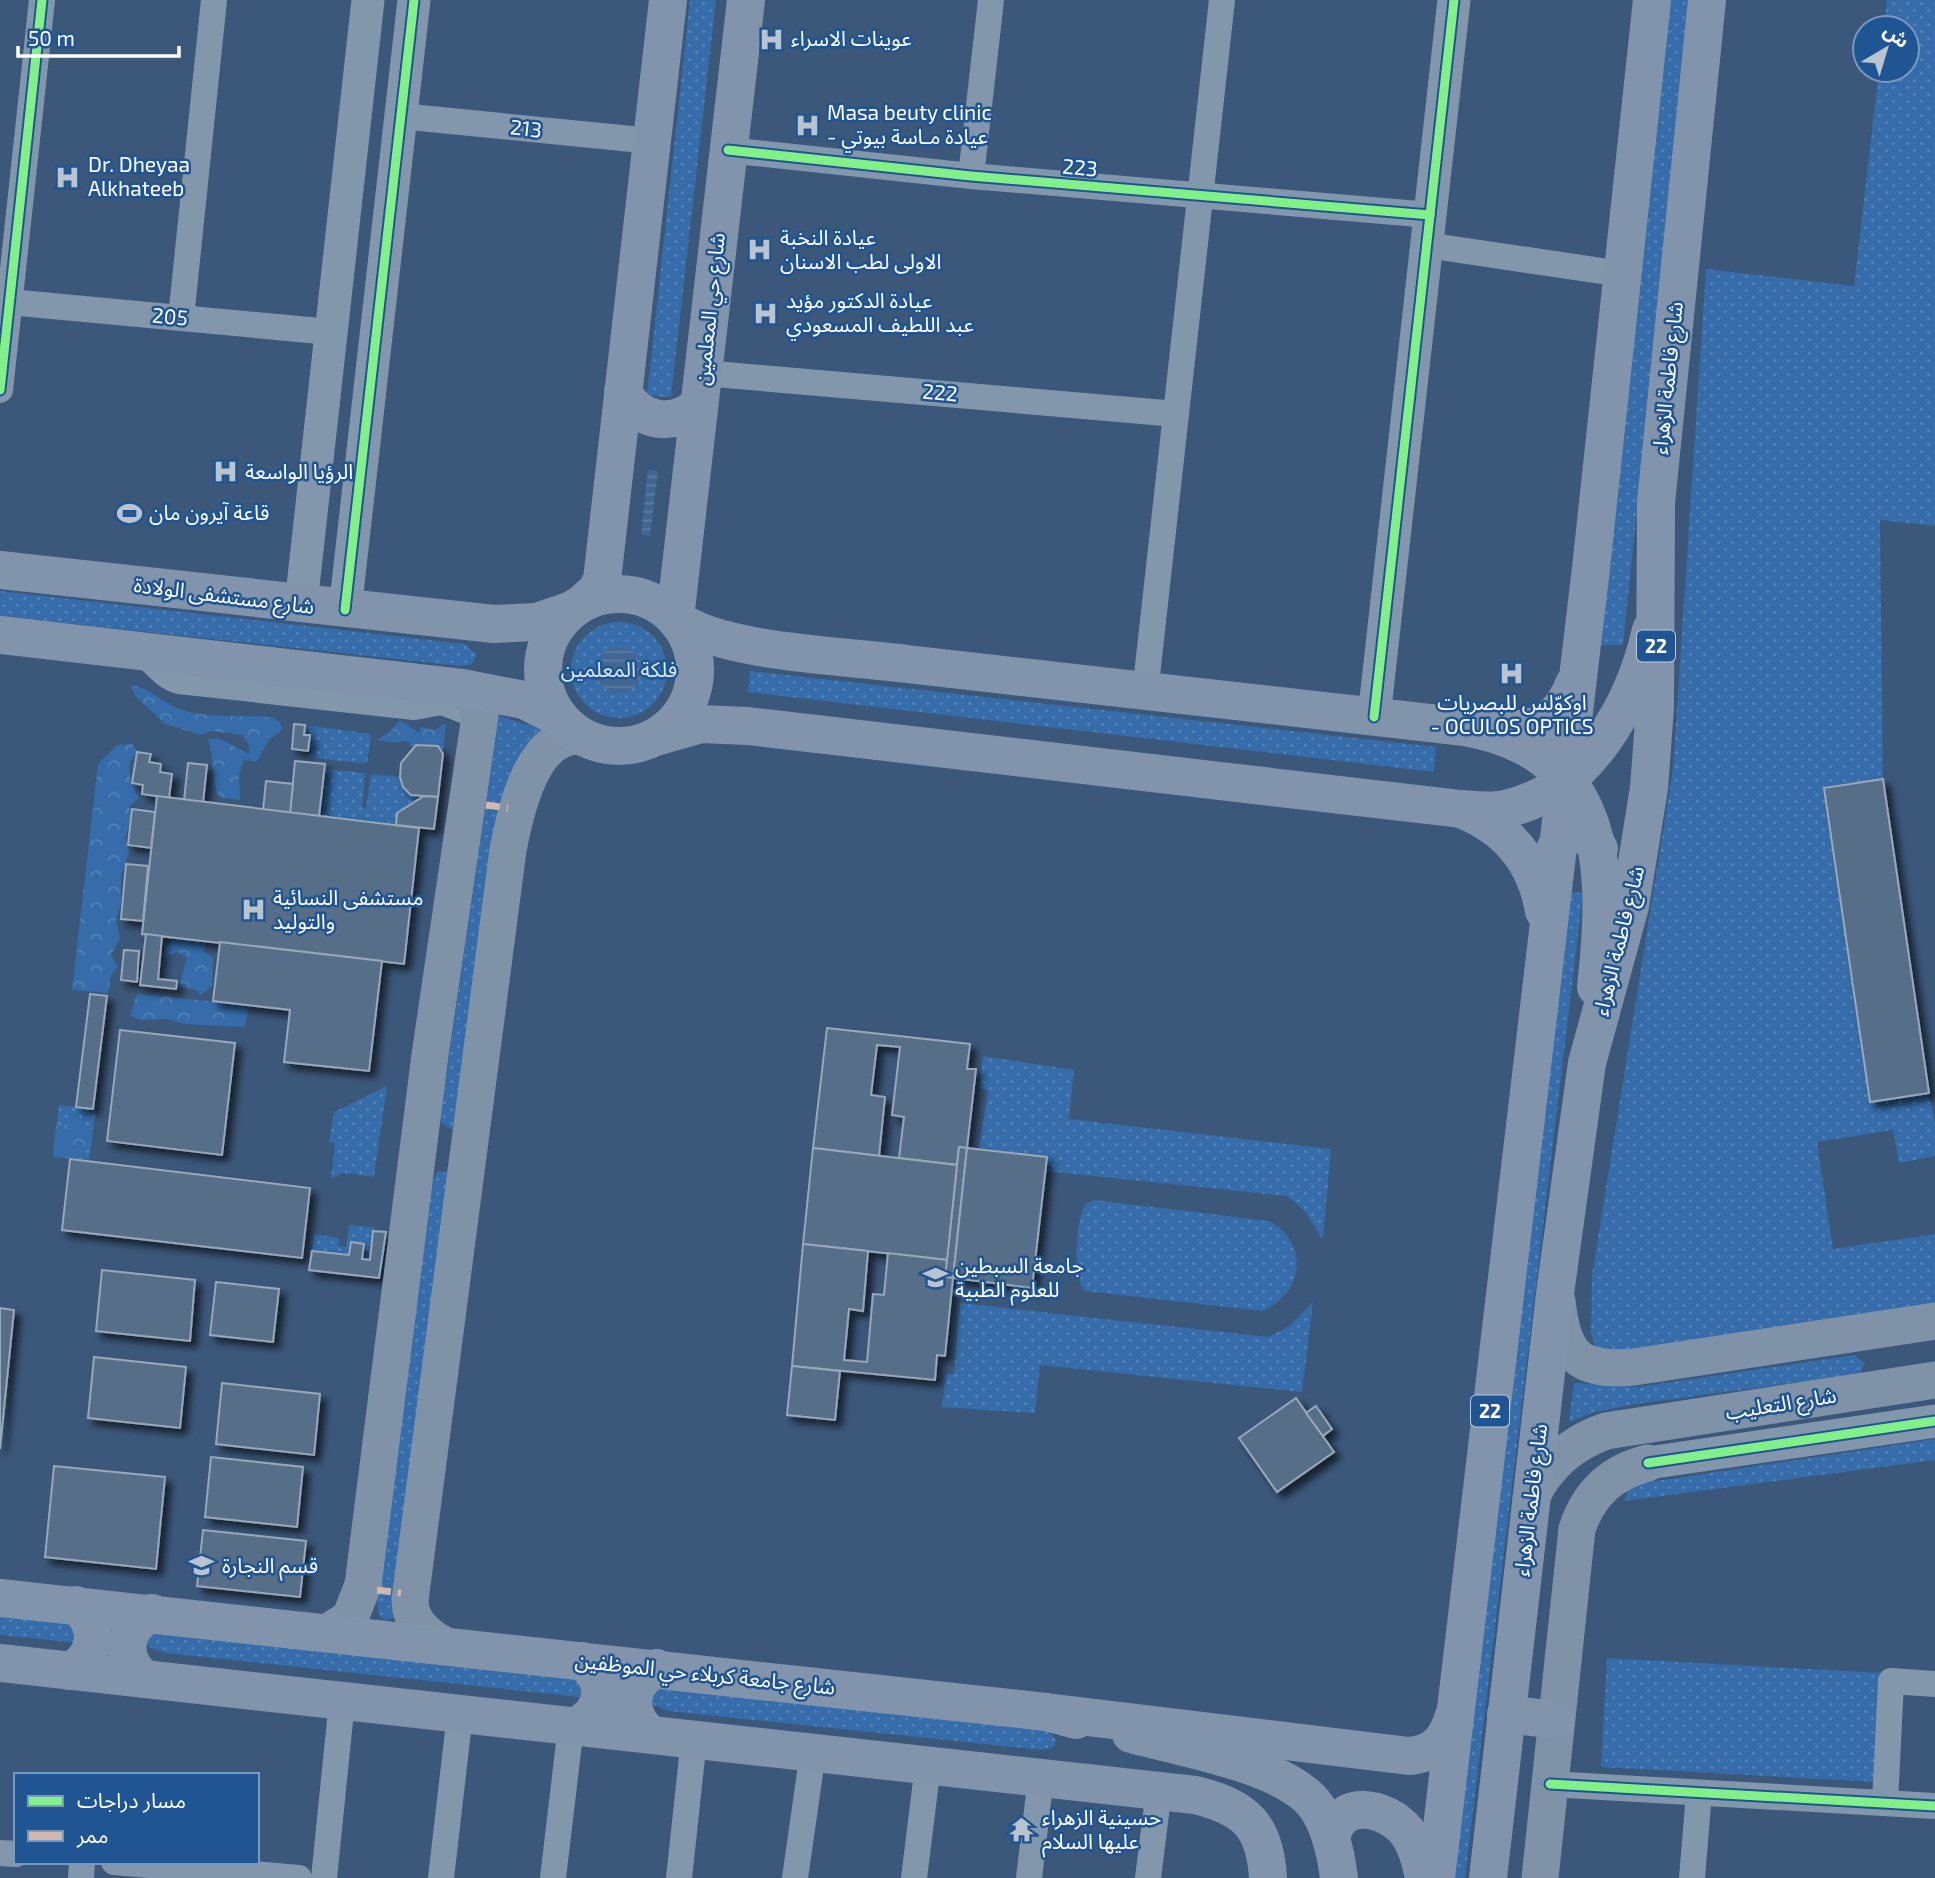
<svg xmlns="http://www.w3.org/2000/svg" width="1935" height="1878" font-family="'Exo 2','Noto Sans Arabic',sans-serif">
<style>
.grass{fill:url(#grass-dots)}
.forest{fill:url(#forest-crowns)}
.water{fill:url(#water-rules)}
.building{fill:#576e88;stroke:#98a7ba;stroke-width:2;filter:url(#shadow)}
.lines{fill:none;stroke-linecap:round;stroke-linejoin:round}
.minor{stroke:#8397ac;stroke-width:26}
.tertiary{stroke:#8397ac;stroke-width:33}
.secondary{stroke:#7f92a8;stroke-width:37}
.primary{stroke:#8294ab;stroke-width:38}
.trunk{stroke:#8294ab;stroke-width:38}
.quiet{stroke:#d1b7ad;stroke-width:7;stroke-dasharray:14 7;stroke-linecap:butt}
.cycleway-casing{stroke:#205594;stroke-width:13}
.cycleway{stroke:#82f089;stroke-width:9}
.labels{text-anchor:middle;stroke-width:5;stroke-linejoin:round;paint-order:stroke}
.shield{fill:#205594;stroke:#bcccdf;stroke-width:2}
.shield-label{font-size:19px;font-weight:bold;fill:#fff}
.poi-label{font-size:21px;fill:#fff;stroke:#205594;text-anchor:start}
.street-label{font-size:21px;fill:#fff;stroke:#205594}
.park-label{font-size:21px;fill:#d9e9fa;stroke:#205594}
</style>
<defs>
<pattern id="grass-dots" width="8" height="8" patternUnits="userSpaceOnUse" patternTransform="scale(1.75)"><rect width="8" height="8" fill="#356ca9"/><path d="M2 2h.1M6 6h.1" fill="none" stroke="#5382b6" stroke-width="1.8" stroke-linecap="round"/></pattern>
<pattern id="forest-crowns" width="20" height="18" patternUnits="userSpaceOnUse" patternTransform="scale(1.75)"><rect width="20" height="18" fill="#356ca9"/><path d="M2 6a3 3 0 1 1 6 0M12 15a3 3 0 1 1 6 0" fill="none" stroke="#5382b6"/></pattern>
<pattern id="water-rules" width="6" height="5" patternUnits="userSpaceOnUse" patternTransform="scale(1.75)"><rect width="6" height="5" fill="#416692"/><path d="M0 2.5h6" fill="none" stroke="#5e7da2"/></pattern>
<filter id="shadow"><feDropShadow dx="6" dy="6" stdDeviation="3.5" flood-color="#0009"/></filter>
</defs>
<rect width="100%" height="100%" fill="#3b5779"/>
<g class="grass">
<path d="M690 0H716L671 397 647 396Z"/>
<path d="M1666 0H1690L1623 645H1597Z"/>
<path d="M1887 0H1935V526L1880 520 1883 779 1824 788 1871 1102 1929 1093 1935 1124V1156L1899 1163 1893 1130 1817 1142 1833 1249 1935 1234V1314L1651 1357 1595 1347 1591 1332 1592 1276 1673 768 1706 269 1854 286 1879 70H1907V28H1884Z"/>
<path d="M0 591 465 644 477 655 471 665 460 666 0 616Z"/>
<circle cx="619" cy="670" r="48"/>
<path d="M750 671 1436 747 1434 772 748 692Z"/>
<path d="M493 714 544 730 453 1130 442 1124 440 1118 496 735Z"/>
<path d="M305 725 371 734 367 764 308 757 310 736 304 735Z"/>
<path d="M324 769 365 773 362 808H366L371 774 400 777C404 791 410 795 424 796L398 813 396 825 319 816Z"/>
<path d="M1565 891 1583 893 1465 1878H1452Z"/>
<path d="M983 1056 1074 1070 1069 1119 1331 1149 1323 1240 1305 1211 1287 1196 1045 1171 979 1150 988 1091 979 1088Z"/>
<path d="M387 1086 374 1177 344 1173 331 1179 335 1143 329 1142 334 1112Z"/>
<path d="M59 1105 96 1109 89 1160 53 1157Z"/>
<path d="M438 1171 450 1173 396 1618 384 1620 379 1615 376 1597 432 1181Z"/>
<path d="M1095 1200 1269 1221C1310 1244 1304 1292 1263 1311L1085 1291C1072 1279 1075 1215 1087 1203Z"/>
<path d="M349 1225 374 1227 370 1260 362 1259 363 1244 351 1242 349 1255 312 1251 314 1234 339 1238V1246L346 1247Z"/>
<path d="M1313 1302 1302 1392 1040 1365 1035 1413 942 1407 946 1375 954 1374 960 1303 1269 1337 1289 1326Z"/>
<path d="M1855 1355 1865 1363 1860 1374 1636 1404 1595 1412 1569 1422 1574 1383 1638 1387Z"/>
<path d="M1935 1439V1460L1624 1501 1630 1485Z"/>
<path d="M0 1613 81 1621 78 1643 0 1635Z"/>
<path d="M151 1629 591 1676 589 1698 166 1653 149 1647 145 1640Z"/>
<path d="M1607 1658 1882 1673 1876 1782 1601 1767Z"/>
<path d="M653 1687 1050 1731 1056 1741 1054 1747 1042 1750 669 1711 651 1704Z"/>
</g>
<g class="forest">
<path d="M131 685C152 688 165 705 185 711 207 718 248 715 272 717L280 722 282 730 270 739 257 761 244 760 239 775 240 800 219 797C210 777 215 759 208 739L218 738 249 754V745L242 735 212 731 201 735 165 724 135 696Z"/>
<path d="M400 720 419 733 421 727 434 730 446 723 443 754 438 746H412L407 741 394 743 377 740 390 732Z"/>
<path d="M132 744 137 752C123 765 131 784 139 798L129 807 133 815 125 838 129 852 121 876V904L116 919 120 938 111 955 118 967 111 975 108 993 72 990 98 764 117 745Z"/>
<path d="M187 939 205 944 204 951 213 958 212 986 201 995 194 989 183 988 180 982 187 958 178 952 165 956V947L173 940Z"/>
<path d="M137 994 249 1005 245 1027 184 1024 167 1019 140 1020 130 1016Z"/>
<path d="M68 1117H77L81 1129 91 1126 89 1143 83 1152 72 1156 53 1153 56 1126 65 1125Z"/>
</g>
<g class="water">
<path d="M648 470 658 471 650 536 641 535Z"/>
<circle cx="619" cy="670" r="23"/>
</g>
<g class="building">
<path d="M294 724 305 725 304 735H310L308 751 292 749Z"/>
<path d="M416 745 438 746 443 754 438 797 411 795 403 787 400 777 401 763Z"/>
<path d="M137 752 151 754 149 762 161 764 160 772 172 774 169 798 142 794 143 785 132 783Z"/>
<path d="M295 761 325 764 319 816 290 813Z"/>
<path d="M188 763 207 765 203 803 184 801Z"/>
<path d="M1883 779 1929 1093 1870 1102 1824 788Z"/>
<path d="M266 781 293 784 290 813 263 810Z"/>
<path d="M157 796 419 828 404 964 142 934Z"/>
<path d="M424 796 438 797 434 829 396 825 397 813Z"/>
<path d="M132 809 155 812 151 848 128 845Z"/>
<path d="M126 864 148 866 143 921 121 919Z"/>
<path d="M146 934 162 936 158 979 177 981 176 989 140 985Z"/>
<path d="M220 942 382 961 369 1071 284 1062 290 1010 213 1001Z"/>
<path d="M124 950 139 951 137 982 121 980Z"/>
<path d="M90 994 107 996 93 1109 76 1107Z"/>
<path d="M827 1028 970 1044 967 1069H976L967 1148 959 1147 957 1165 899 1158 904 1117 892 1115 900 1047 877 1045 871 1095 885 1097 879 1156 813 1148Z"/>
<path d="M120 1030 235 1043 222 1155 107 1141Z"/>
<path d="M959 1147 967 1148 953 1278 945 1277Z"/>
<path d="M813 1148 957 1165 947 1260 803 1244Z"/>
<path d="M967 1148 1047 1157 1032 1288 953 1278Z"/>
<path d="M70 1159 310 1188 302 1258 62 1230Z"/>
<path d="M373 1231 386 1232 379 1278 309 1270 312 1251 349 1255 351 1242 364 1244 362 1259 370 1260Z"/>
<path d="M803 1244 868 1251 863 1311 849 1309 844 1360 867 1362 873 1294 884 1295 888 1253 947 1260 945 1277 953 1278 945 1356 937 1355 935 1380 792 1366Z"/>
<path d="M102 1270 195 1280 190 1341 96 1331Z"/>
<path d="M216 1282 279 1289 273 1342 210 1335Z"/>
<path d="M0 1308 14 1310 0 1449Z"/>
<path d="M94 1357 186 1367 180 1428 88 1418Z"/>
<path d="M792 1366 840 1371 835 1420 787 1415Z"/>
<path d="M222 1383 320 1394 314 1455 216 1444Z"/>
<path d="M1296 1398 1334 1452 1277 1492 1239 1438Z"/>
<path d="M1316 1406 1332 1429 1323 1436 1306 1413Z"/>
<path d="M211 1457 303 1467 297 1527 205 1517Z"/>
<path d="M54 1466 165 1477 156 1569 45 1557Z"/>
<path d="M203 1530 306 1541 300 1597 197 1586Z"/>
</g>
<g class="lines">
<g class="minor">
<path d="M400 116 652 141"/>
<path d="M728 150 971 176 1430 215"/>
<path d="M971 176 991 0"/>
<path d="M1426 245 1622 274"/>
<path d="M9 302 331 332"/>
<path d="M181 318 214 0"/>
<path d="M703 373 1176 414"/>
<path d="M0 390 42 0"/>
<path d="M138 652C155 659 161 677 179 681L414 707 442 702 463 710"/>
<path d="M1145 693 1222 0"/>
<path d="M1550 1784 1935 1806"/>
<path d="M1885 1803 1891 1681 1935 1684"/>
<path d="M0 1853 16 1854"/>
<path d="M114 1862 299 1878"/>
<path d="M81 1878 82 1862"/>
<path d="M324 1878 342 1701"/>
<path d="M441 1878 460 1714"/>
<path d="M553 1878 571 1726"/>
<path d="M679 1878 694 1739"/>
<path d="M795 1878 813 1752"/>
<path d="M914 1878 928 1765"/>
<path d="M1029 1878 1041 1777"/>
<path d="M1148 1878 1159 1790"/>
<path d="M1692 1878 1699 1793"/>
</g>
<g class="tertiary">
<path d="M301 604 368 0"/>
<path d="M345 610 414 0"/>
<path d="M1374 717 1454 0"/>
<path d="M1648 1463 1935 1421"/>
</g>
<g class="secondary">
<path d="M1557 1301C1563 1354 1576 1372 1634 1367L1935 1321"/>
<path d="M1531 1498C1546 1465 1572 1443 1606 1431L1935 1380"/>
<path d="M328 1632 350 1618 363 1585 430 1055 480 716 476 700 462 688"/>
<path d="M444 1645C426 1635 410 1622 410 1600L508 850C515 813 531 734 580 736"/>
<path d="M1540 1878 1577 1529C1589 1493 1612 1472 1648 1463"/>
</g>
<g class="primary">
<path d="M746 0 675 618C720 653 847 656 907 664 1093 686 1279 707 1465 727 1610 753 1609 869 1596 987"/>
<path d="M623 392C639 423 674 428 699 405"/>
<path d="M0 570 494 624 537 622 572 610"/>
<circle cx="619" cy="670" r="76"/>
<path d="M585 601 596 591 602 580 668 0"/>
<path d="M0 635 462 688 524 700 560 718"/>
<path d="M659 736 701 724 748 726 1461 809C1475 810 1491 812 1505 809 1587 792 1634 705 1651 630"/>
<path d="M0 1598 1046 1712 1076 1720"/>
<path d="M0 1663 1195 1795C1245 1807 1265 1825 1268 1878"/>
<path d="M70 1671C98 1656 101 1626 76 1605"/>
<path d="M144 1679C119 1658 123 1627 152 1613"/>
<path d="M577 1726C605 1710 609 1680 582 1661"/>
<path d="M650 1734C625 1713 628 1683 657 1668"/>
<path d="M1131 1734C1179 1747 1287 1765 1316 1806 1330 1826 1336 1854 1339 1878"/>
</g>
<g class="trunk">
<path d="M1465 727C1515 730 1553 739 1574 684"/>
<path d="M1461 809C1507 827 1536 862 1544 911"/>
<path d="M1556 847C1570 830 1589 828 1599 849"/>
<path d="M1046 1712 1409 1756C1435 1754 1447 1740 1454 1715"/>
<path d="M1506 1714 1556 1720"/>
<path d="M1331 1838C1339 1797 1386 1806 1407 1832 1417 1845 1421 1862 1424 1878"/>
<path d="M1436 1878 1591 568 1652 0"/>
<path d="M1488 1878 1556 1286 1587 1063 1630 906 1649 788 1655 707 1656 503 1707 0"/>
</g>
<g class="quiet">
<path d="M486 805 508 808"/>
<path d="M377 1590 401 1593"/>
</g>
<defs>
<g id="cycleway">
<path d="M728 150 971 176 1430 215"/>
<path d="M0 390 42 0"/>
<path d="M345 610 414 0"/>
<path d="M1374 717 1454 0"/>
<path d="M1648 1463 1935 1421"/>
<path d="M1550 1784 1935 1806"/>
</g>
</defs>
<use href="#cycleway" class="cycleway-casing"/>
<use href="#cycleway" class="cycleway"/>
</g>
<defs>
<symbol id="hospital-bare" viewBox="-9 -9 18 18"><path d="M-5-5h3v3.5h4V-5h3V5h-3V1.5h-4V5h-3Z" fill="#bac4d0" stroke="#205594" stroke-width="2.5" paint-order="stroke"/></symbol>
<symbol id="stadium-bare" viewBox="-9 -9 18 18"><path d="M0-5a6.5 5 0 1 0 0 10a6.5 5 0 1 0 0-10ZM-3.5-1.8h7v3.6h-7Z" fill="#bac4d0" stroke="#205594" stroke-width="2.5" paint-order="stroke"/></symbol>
<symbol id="university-bare" viewBox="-9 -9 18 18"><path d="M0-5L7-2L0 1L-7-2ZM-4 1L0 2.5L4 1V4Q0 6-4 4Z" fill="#bac4d0" stroke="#205594" stroke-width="2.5" paint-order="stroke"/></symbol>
<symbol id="temple-bare" viewBox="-9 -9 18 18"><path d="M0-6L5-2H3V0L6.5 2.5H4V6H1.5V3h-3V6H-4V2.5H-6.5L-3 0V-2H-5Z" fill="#bac4d0" stroke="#205594" stroke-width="2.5" paint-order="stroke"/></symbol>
</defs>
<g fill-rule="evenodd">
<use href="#hospital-bare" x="754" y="22" width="35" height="35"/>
<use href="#hospital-bare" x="790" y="108" width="35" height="35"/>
<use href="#hospital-bare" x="50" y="160" width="35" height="35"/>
<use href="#hospital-bare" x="742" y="232" width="35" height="35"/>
<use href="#hospital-bare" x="748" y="296" width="35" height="35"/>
<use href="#hospital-bare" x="208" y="454" width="35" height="35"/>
<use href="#stadium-bare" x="112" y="496" width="35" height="35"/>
<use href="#hospital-bare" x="1494" y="656" width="35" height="35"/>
<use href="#hospital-bare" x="236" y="892" width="35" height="35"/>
<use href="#university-bare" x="918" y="1260" width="35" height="35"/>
<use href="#university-bare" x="184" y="1548" width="35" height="35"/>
<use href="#temple-bare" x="1004" y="1812" width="35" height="35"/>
</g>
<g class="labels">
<g class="shield">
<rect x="1637" y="630.5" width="38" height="31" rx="5"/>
<rect x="1471" y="1395.5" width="38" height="31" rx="5"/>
</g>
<g class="shield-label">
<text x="1656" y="653">22</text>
<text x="1490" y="1418">22</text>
</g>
<g class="poi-label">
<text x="791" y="46">عوينات الاسراء</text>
<text x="827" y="120">Masa beuty clinic<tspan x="827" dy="24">- عيادة مـاسة بيوتي</tspan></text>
<text x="88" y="172">Dr. Dheyaa<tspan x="88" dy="24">Alkhateeb</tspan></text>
<text x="780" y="245">عيادة النخبة<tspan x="780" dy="24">الاولى لطب الاسنان</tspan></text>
<text x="786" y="308">عيادة الدكتور مؤيد<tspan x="786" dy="24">عبد اللطيف المسعودي</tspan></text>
<text x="245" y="479">الرؤيا الواسعة</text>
<text x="149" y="520">قاعة آيرون مان</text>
<text x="1512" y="710" text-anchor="middle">اوكوّلس للبصريات<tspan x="1512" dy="24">- OCULOS OPTICS</tspan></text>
<text x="273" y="905">مستشفى النسائية<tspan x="273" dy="24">والتوليد</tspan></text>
<text x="955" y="1273">جامعة السبطين<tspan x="955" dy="24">للعلوم الطبية</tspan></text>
<text x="222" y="1573">قسم النجارة</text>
<text x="1042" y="1825">حسينية الزهراء<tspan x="1042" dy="24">عليها السلام</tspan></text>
</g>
<g class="street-label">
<text transform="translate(526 129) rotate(6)" y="7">213</text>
<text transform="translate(1080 168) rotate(5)" y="7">223</text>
<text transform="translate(710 309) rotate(-84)" y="7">شارع حي المعلمين</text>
<text transform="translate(170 317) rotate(5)" y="7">205</text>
<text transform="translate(1668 378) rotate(-84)" y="7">شارع فاطمة الزهراء</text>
<text transform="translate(940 393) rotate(5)" y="7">222</text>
<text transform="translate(224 596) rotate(7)" y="7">شارع مستشفى الولادة</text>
<text transform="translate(1619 941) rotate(-76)" y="7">شارع فاطمة الزهراء</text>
<text transform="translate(1781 1404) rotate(-9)" y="7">شارع التعليب</text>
<text transform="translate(1531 1500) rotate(-83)" y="7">شارع فاطمة الزهراء</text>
<text transform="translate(705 1674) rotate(6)" y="7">شارع جامعة كربلاء حي الموظفين</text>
</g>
<g class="park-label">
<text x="619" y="677">فلكة المعلمين</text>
</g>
</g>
<rect x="14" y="1773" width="245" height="91" fill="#205594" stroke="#7999bf" stroke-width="2"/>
<rect x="28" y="1796" width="35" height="10" fill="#82f089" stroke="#7999bf" stroke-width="2"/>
<text x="77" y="1808" font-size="21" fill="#ffffff">مسار دراجات</text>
<rect x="28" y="1831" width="35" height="10" fill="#d1b7ad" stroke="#7999bf" stroke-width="2"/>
<text x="77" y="1843" font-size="21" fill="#ffffff">ممر</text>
<g transform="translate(1886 49) rotate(38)"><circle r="33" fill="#205594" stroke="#7999bf" stroke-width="2"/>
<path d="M0-5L12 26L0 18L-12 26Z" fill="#bac4d0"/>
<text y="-10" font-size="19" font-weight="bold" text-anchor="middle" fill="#ffffff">ش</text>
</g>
<path d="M18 46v10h161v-10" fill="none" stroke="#ffffff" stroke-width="3.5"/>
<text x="28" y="46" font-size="21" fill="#ffffff" stroke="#205594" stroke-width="5" paint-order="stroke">50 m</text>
</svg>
